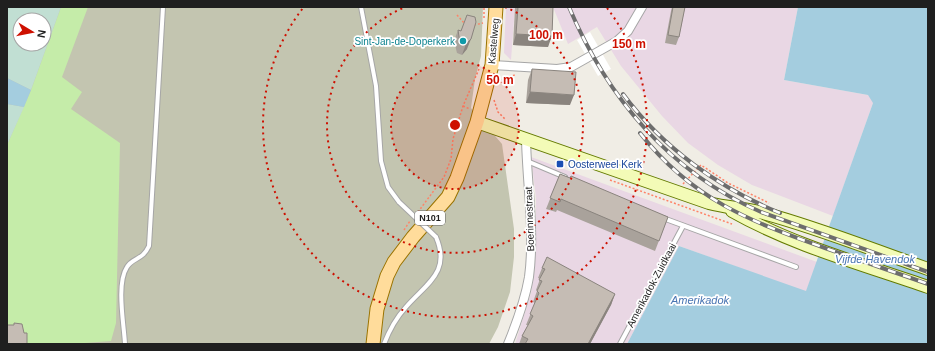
<svg xmlns="http://www.w3.org/2000/svg" width="935" height="351" font-family="Helvetica,sans-serif">
<style>
.industrial{fill:#e9d7e4}
.construction{fill:#c3c5b0;fill-rule:evenodd}
.grass{fill:#c5eca9}
.wetland{fill:#c1dfd3;fill-rule:evenodd}
.water{fill:#a4cddf}
.pier{fill:#fff}
.lines{fill:none;stroke-linecap:round;stroke-linejoin:round}
.lane-casing{stroke:#a6a6a6;stroke-width:6}
.street-casing{stroke:#a6a6a6;stroke-width:10}
.secondary-casing{stroke:#647b01;stroke-width:14}
.primary-casing{stroke:#9a7300;stroke-width:15}
.path{stroke:#fe8368;stroke-width:1.5;stroke-dasharray:2 2;stroke-linecap:butt}
.lane{stroke:#fff;stroke-width:4}
.street{stroke:#fff;stroke-width:8}
.secondary{stroke:#f3fbb7;stroke-width:12}
.primary{stroke:#ffdc9b;stroke-width:13}
.rail-casing{stroke:#6d6d6d;stroke-width:4}
.rail{stroke:#fff;stroke-width:2.5;stroke-dasharray:8;stroke-linecap:butt}
.lane-bridge-casing{stroke:#a6a6a6;stroke-width:6;stroke-linecap:butt}
.lane-bridge{stroke:#fff;stroke-width:4}
.wall{fill:#a9a29b}
.shaded-wall{fill:#8a847e}
.building{fill:#c5bcb4;stroke:#8a847e}
.ring{fill:none;stroke:#ce1000;stroke-width:2;stroke-dasharray:2 4}
.culture-dot{fill:#0f9aa8;stroke:#fff;stroke-width:1.5}
.transit-dot{fill:#1a4fb4;stroke:#fff;stroke-width:1.5}
.labels{text-anchor:middle;stroke-width:3.5;stroke-linejoin:round;paint-order:stroke}
.shield{fill:#fff;stroke:#626262;stroke-width:1}
.shield-label{font-size:9px;font-weight:bold;fill:#1f1f1f}
.culture-label{font-size:10px;fill:#0d838f;stroke:#fff;text-anchor:end}
.street-label{font-size:10px;fill:#1f1f1f;stroke:#fff}
.transit-label{font-size:10px;fill:#164399;stroke:#fff;text-anchor:start}
.water-label{font-size:11px;font-style:italic;fill:#4874b2;stroke:#fff}
.centre{fill:#ce1000;stroke:#fff;stroke-width:2}
.ring-label{font-size:12px;text-anchor:middle;font-weight:bold;fill:#ce1000;stroke:#fff;stroke-width:3.5;stroke-linejoin:round;paint-order:stroke}
</style>
<rect width="100%" height="100%" fill="#f0ede5"/>
<g class="industrial">
<path d="M506 7H515L511 60 504 53Z"/>
<path d="M553 7H798L784 80 868 95 873 99V103L833 216 752 185 718 165 688 143 662 116 621 66 597 27 568 44Z"/>
<path d="M531 157 817 262 806 292 679 246 627 344H515L531 293 535 266 536 198Z"/>
</g>
<path class="construction" d="M7 7H483L481 56 475 79 471 108 502 144 514 229V257L510 292 498 327 489 344H7ZM20 20H44V44H20Z"/>
<path class="grass" d="M61 7H88L62 77 82 92 71 109 120 143 116 323 111 341 72 344H7V145L31 90Z"/>
<g class="wetland">
<path d="M7 7H61L31 90 7 78ZM20 20H44V44H20Z"/>
<path d="M7 104 24 107 7 145Z"/>
</g>
<g class="water">
<path d="M798 7H928V344H627L679 246 806 291 873 103 868 95 784 80Z"/>
<path d="M7 78 31 90 24 107 7 104Z"/>
</g>
<path class="pier" d="M590 32 611 69 598 76 577 40Z"/>
<g class="lines">
<defs>
<g id="lane">
<path d="M361 7 376 86 381 161 388 187 399 202"/>
<path d="M527 161 565 177"/>
<path d="M663 218 796 267"/>
<path d="M125 344C124 324 116 284 127 267 133 257 142 261 149 246L163 7"/>
<path d="M384 344C389 331 396 318 406 307 427 283 451 272 436 237"/>
<path d="M620 344 683 226"/>
</g>
<g id="street">
<path d="M492 65 557 69 571 67 617 41 628 31 642 7"/>
<path d="M508 344C517 322 525 300 529 277 535 231 527 185 526 139"/>
</g>
<g id="secondary">
<path d="M477 122 709 203C727 208 745 208 763 213 819 228 873 250 928 269"/>
<path d="M732 211C792 245 862 264 928 287"/>
</g>
<path id="primary" d="M373 344 377 309 387 276 394 262 413 237 448 197 457 178 477 122 492 65 496 7"/>
</defs>
<use href="#lane" class="lane-casing"/>
<use href="#street" class="street-casing"/>
<use href="#secondary" class="secondary-casing"/>
<use href="#primary" class="primary-casing"/>
<g class="path">
<path d="M457 15 465 24"/>
<path d="M484 18V7"/>
<path d="M474 25 483 23"/>
<path d="M499 83 505 78 515 75"/>
<path d="M494 100 498 112 506 120"/>
<path d="M463 106 470 109"/>
<path d="M610 180 732 224"/>
<path d="M683 184 701 165 728 183 769 203"/>
<path d="M418 212 444 177 451 159 453 139 463 106 479 69"/>
<path d="M404 230 410 221"/>
</g>
<use href="#lane" class="lane"/>
<use href="#street" class="street"/>
<use href="#secondary" class="secondary"/>
<use href="#primary" class="primary"/>
<defs>
<g id="rail">
<path d="M569 7C607 97 669 172 761 212L928 272"/>
<path d="M623 94C663 148 719 188 780 213"/>
<path d="M640 133C692 199 749 221 825 248 859 260 894 272 928 284"/>
</g>
</defs>
<use href="#rail" class="rail-casing"/>
<use href="#rail" class="rail"/>
<defs>
<path id="lane-bridge" d="M399 202 436 237"/>
</defs>
<use href="#lane-bridge" class="lane-bridge-casing"/>
<use href="#lane-bridge" class="lane-bridge"/>
</g>
<g class="wall">
<path d="M515 7H553L548 47 513 45Z"/>
<path d="M672 7H685L679 37 676 45 665 43 671 11Z"/>
<path d="M467 15V49L462 55 457 53 454 41 458 30 461 31Z"/>
<path d="M532 69 570 105 526 103 528 80Z"/>
<path d="M560 174 668 217 655 251 557 210 556 212 546 209Z"/>
<path d="M542 268 615 294 611 305 590 344H519L522 336 528 325H526L535 303 533 302 537 291 536 290 540 279 538 278Z"/>
</g>
<g class="shaded-wall">
<path d="M516 34 552 36 548 47 513 45Z"/>
<path d="M471 39 467 49 462 55 466 44Z"/>
<path d="M530 92 574 95 570 105 526 103Z"/>
<path d="M615 294 611 305 590 344H588Z"/>
</g>
<g class="building">
<path d="M518 7H553L552 36 516 34Z"/>
<path d="M673 7H685L679 37 668 35Z"/>
<path d="M467 15 475 17 476 22 471 39 466 44 460 43 458 30 461 31Z"/>
<path d="M532 69 576 72 574 95 530 92Z"/>
<path d="M560 174 570 178 571 176 668 217 659 241 561 199 560 202 550 198Z"/>
<path d="M547 257 615 294 588 344H525L528 339 522 336 533 316 530 314 539 293 537 291 542 281 539 280 545 269 542 268Z"/>
<path d="M14 323 22 324 24 333H27V344H7V325H14Z"/>
</g>
<circle cx="455" cy="125" r="64" fill="#ce1000" fill-opacity=".12"/>
<g class="ring">
<circle cx="455" cy="125" r="64"/>
<path d="M505 7A128 128 0 1 1 405 7"/>
<path d="M607 8A192 192 0 1 1 303 8"/>
</g>
<circle class="culture-dot" cx="463" cy="41" r="4"/>
<rect class="transit-dot" x="556" y="160" width="8" height="8" rx="2"/>
<g class="labels">
<rect class="shield" x="415" y="211" width="30" height="14" rx="3"/>
<g class="shield-label">
<text x="430" y="221">N101</text>
</g>
<g class="culture-label">
<text x="455" y="45">Sint-Jan-de-Doperkerk</text>
</g>
<g class="street-label">
<text transform="translate(493 41) rotate(-85)" y="4">Kastelweg</text>
<text transform="translate(529 219) rotate(-92)" y="4">Boerinnestraat</text>
<text transform="translate(651 285) rotate(-62)" y="4">Amerikadok-Zuidkaai</text>
</g>
<g class="transit-label">
<text x="568" y="168">Oosterweel Kerk</text>
</g>
<g class="water-label">
<text x="875" y="263">Vijfde Havendok</text>
<text x="700" y="304">Amerikadok</text>
</g>
</g>
<circle cx="455" cy="125" r="6" class="centre"/>
<g class="ring-label">
<text x="546" y="39">100 m</text>
<text x="629" y="48">150 m</text>
<text x="500" y="84">50 m</text>
</g>
<rect width="935" height="351" fill="none" stroke="#1f1f1f" stroke-width="16"/>
<g transform="translate(32 32) rotate(100)"><circle r="19" fill="#ffffff" stroke="#a5a5a5"/>
<path d="M0-3L7 15L0 10L-7 15Z" fill="#ce1000"/>
<text y="-6" font-size="11" font-weight="bold" text-anchor="middle" fill="#1f1f1f">N</text>
</g>
</svg>
